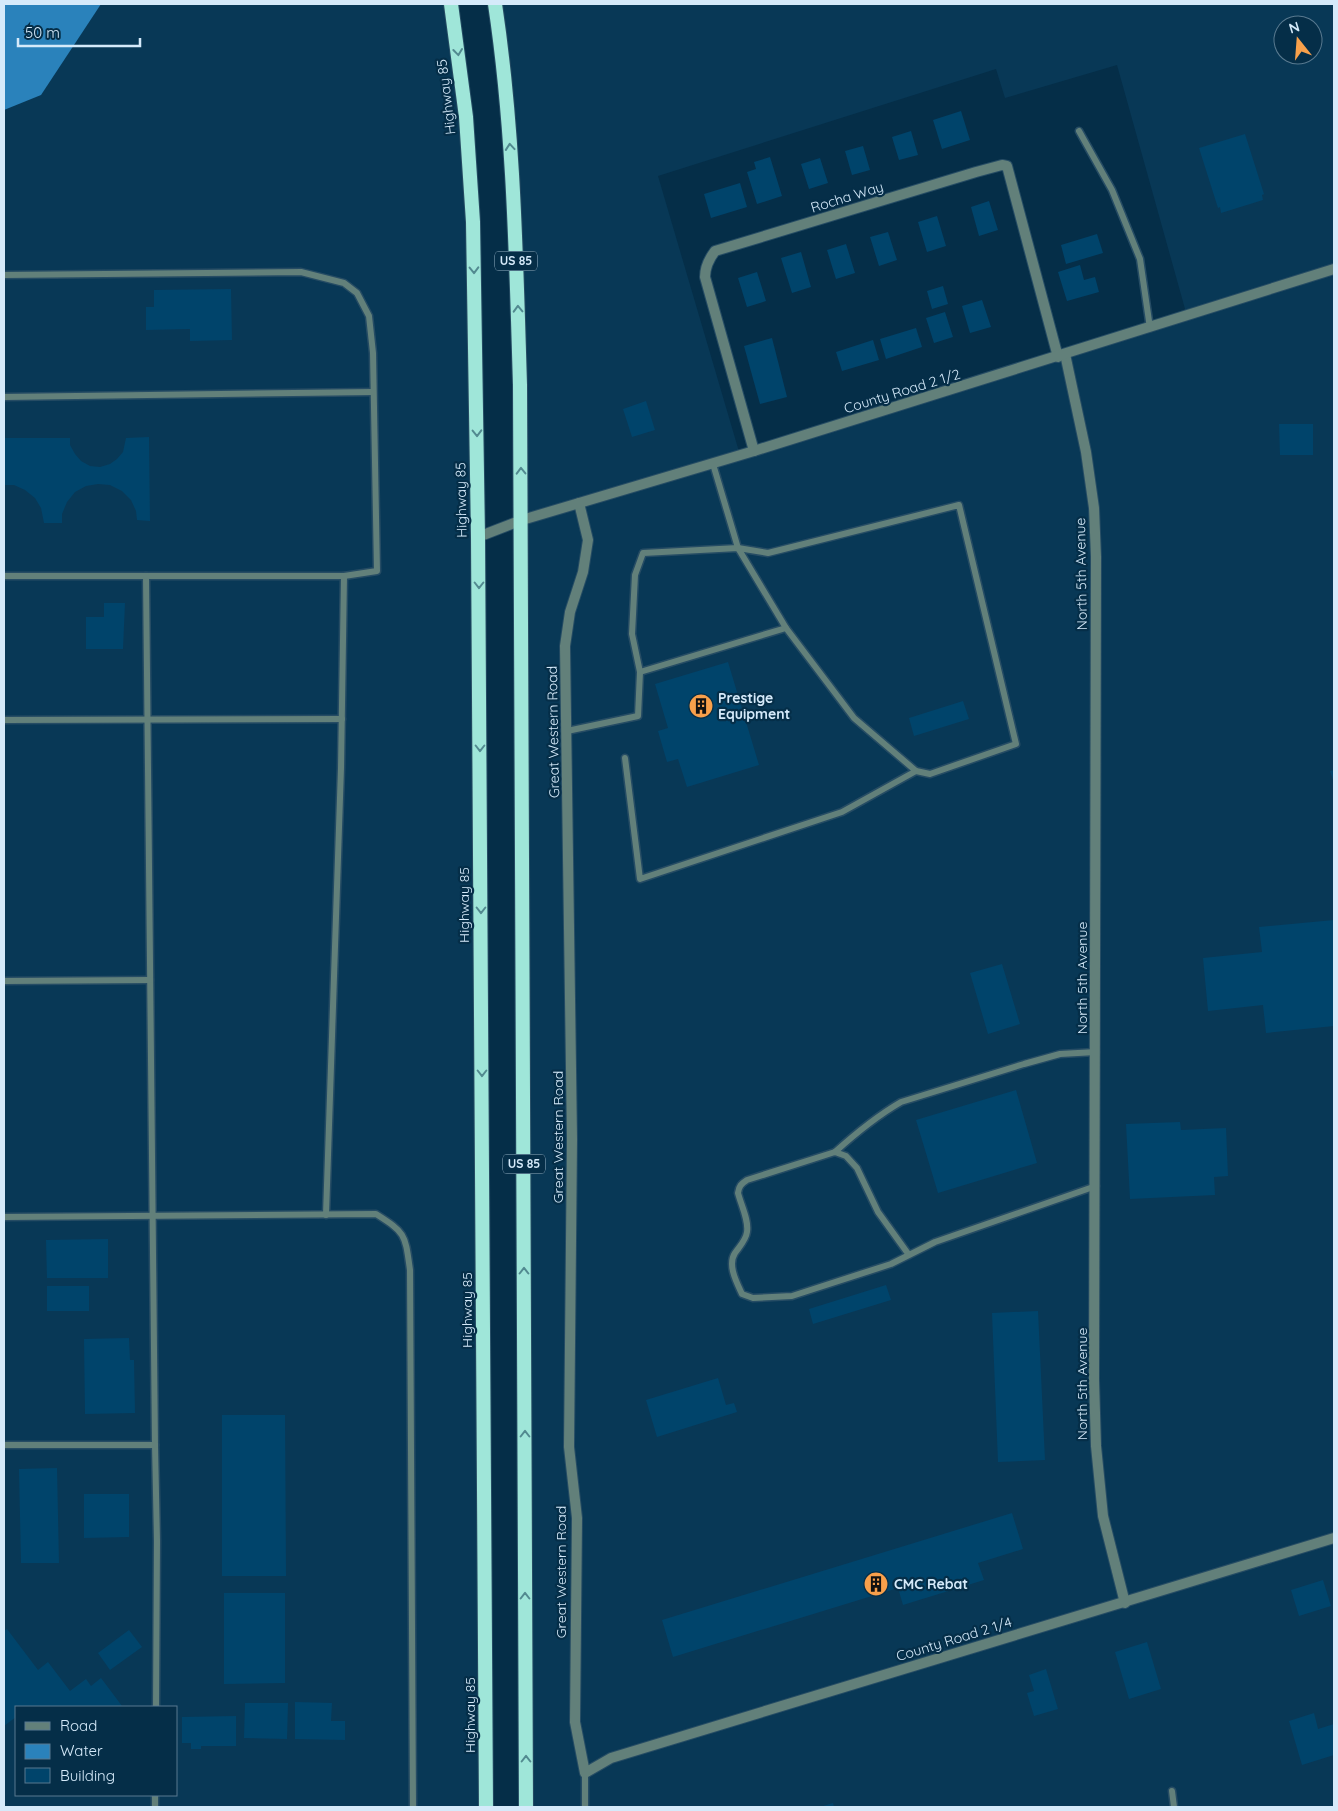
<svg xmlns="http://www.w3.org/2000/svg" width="1338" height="1811" font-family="Quicksand,sans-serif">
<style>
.built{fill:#083856;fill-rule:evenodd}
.water{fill:#2a82bb}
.building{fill:#00446b}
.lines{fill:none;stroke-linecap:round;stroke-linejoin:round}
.service-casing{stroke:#264c64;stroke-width:9}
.minor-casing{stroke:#264c64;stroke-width:12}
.trunk-casing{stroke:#264c64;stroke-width:16}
.service{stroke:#62807a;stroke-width:6}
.minor{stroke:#62807a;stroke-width:10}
.trunk{stroke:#9fe6d9;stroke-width:14}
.oneway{stroke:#528a90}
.labels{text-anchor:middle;stroke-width:4.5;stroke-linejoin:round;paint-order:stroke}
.shield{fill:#052e48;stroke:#97b2c5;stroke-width:1}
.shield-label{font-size:12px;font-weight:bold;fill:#d5eafa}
.street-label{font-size:14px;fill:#d5eafa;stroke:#052e48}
.poi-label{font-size:14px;font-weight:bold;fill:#d5eafa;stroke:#052e48;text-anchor:start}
</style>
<rect width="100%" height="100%" fill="#052e48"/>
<g class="built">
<path d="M4 4H451L472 185 486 1807H4ZM16 1707H176V1795H16Z"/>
<path d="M495 4H1334V1807H526L520 385ZM1283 25H1313V55H1283ZM1117 65 1187 316 740 455 658 176 996 69 1005 98Z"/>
</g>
<path class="water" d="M4 4H101L41 95 4 110Z"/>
<g class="building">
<path d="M961 111 970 140 942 149 933 120Z"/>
<path d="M911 131 918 155 899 160 892 137Z"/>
<path d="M1245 134 1264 194 1262 195 1263 200 1221 213 1220 207 1218 208 1199 148Z"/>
<path d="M863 146 870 170 852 175 845 151Z"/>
<path d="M770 157 782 196 757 204 747 172 756 169 754 162Z"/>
<path d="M820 158 828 183 809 189 801 164Z"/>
<path d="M740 183 747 207 711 218 704 194Z"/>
<path d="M989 201 998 230 979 236 971 207Z"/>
<path d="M937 216 946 246 927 252 918 222Z"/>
<path d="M888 232 897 260 879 266 870 237Z"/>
<path d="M1097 234 1103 253 1066 264 1061 245Z"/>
<path d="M846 244 855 273 836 279 827 250Z"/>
<path d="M801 252 811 287 792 293 781 258Z"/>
<path d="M1080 265 1084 280 1095 277 1099 292 1067 301 1058 272Z"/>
<path d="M757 272 766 301 747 307 738 278Z"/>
<path d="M943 286 948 304 932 309 927 291Z"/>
<path d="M231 289 232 340 190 341V329L146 330V307H154V290Z"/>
<path d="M982 300 991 327 970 333 962 306Z"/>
<path d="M945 312 953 337 934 343 926 318Z"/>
<path d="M916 328 922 347 886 359 880 339Z"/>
<path d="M772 338 787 397 760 404 744 346Z"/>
<path d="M873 340 879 360 842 371 836 352Z"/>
<path d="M646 401 655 430 632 437 623 409Z"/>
<path d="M1279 424H1313V455H1280Z"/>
<path d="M149 437 150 521 137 520 136 511 131 500 122 491 110 485 98 484 86 486 75 492 67 502 62 514V523H44L41 508 35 498 25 490 14 485H4V438H70V445L75 454 81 461 90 466 100 467 110 464 117 459 123 452 126 438Z"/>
<path d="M104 603H125L123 649H86V617H104Z"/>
<path d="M728 662 759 765 687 787 678 759 667 762 658 731 668 728 655 684Z"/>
<path d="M963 701 969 719 914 736 909 718Z"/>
<path d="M1334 770V783L1330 771Z"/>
<path d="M1334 920V1026L1266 1033 1263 1005 1208 1011 1203 958 1262 952 1259 927Z"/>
<path d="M1002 964 1020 1024 988 1034 970 973Z"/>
<path d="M1016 1090 1037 1163 938 1193 916 1120Z"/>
<path d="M1180 1122 1181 1130 1226 1128 1228 1176 1214 1177 1215 1195 1130 1199 1126 1124Z"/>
<path d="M108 1239V1278H47L46 1240Z"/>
<path d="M886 1285 891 1300 813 1324 809 1309Z"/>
<rect x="47" y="1286" width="42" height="25"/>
<path d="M1038 1311 1045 1460 998 1462 992 1313Z"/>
<path d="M129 1338 130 1360H134L135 1413 85 1414 84 1339Z"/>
<path d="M718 1378 726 1405 734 1403 737 1412 657 1437 646 1400Z"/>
<path d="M222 1415H285L286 1576H222Z"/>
<path d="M57 1468 59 1563H21L19 1469Z"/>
<path d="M84 1494H129V1537L84 1538Z"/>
<path d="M1012 1513 1023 1549 978 1563 984 1580 903 1605 898 1588 673 1657 662 1620Z"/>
<path d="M1323 1580 1331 1606 1299 1616 1291 1590Z"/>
<path d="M224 1593H285V1683L224 1684Z"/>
<path d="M7 1629 38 1670 48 1662 70 1691 86 1679 91 1686 101 1678 122 1706 119 1707H16V1717L4 1726V1631Z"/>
<path d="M129 1630 142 1647 110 1670 98 1653Z"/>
<path d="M1147 1642 1161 1689 1129 1699 1115 1652Z"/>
<path d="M1046 1669 1058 1709 1034 1716 1027 1693 1034 1691 1029 1675Z"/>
<path d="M295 1702 332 1703 331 1721H345V1740L295 1739Z"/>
<path d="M245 1703H288L287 1739 244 1738Z"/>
<path d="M1314 1713 1318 1729 1334 1724V1755L1302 1765 1289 1721Z"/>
<path d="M236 1716V1746H201V1749H191V1743H182V1717Z"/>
<path d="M833 1803 834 1807H820Z"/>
</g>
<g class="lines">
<defs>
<g id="service">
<path d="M1079 131 1112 190 1140 259 1150 328"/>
<path d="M4 275 301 272 344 283 357 293 369 316 373 353 377 571 344 576H4"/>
<path d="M4 397 373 392"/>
<path d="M146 576 155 1445 157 1541 156 1707"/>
<path d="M640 672 786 628"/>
<path d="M4 720 342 719"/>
<path d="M567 731 638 716 640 672 632 634 635 575 643 553 738 548 768 553 959 505 1016 744 930 774 916 771"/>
<path d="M625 758 640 879 842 812 916 771 854 718 786 628 738 548 713 464"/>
<path d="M4 981 150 980"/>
<path d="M835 1152C856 1133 877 1116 901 1102L1024 1064 1060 1054 1096 1052"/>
<path d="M326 1215 341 768 344 576"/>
<path d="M4 1217 376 1214C406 1233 405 1234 410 1270L413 1807"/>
<path d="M909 1255 878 1212 857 1168 846 1156 835 1152 747 1180C741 1184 739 1186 738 1193 741 1205 749 1220 747 1232 746 1240 740 1246 735 1253 727 1265 737 1283 742 1294L753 1298 792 1296 891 1264 935 1242 1096 1186"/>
<path d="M4 1445H155"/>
<path d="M585 1773V1807"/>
<path d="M1172 1791 1174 1807"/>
<path d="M155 1807V1795"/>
</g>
<g id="minor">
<path d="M1065 354 1086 452 1094 508 1096 557 1094 1380 1096 1446 1103 1516 1125 1603"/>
<path d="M754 451 705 277C705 267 709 259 715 251L976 172 1002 165 1007 166 1058 357"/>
<path d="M579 503 588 540 583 572 570 612 565 646 572 1139 569 1447 577 1518 575 1722 585 1773 611 1758 1334 1538"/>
<path d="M478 537 522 520 754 451 1334 269"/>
</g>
<g id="trunk">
<path d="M451 4 466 117 473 222 478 537 486 1807"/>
<path d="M495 4C514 130 516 258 520 385L526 1807"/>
</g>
</defs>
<use href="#service" class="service-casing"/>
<use href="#minor" class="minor-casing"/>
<use href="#trunk" class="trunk-casing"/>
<use href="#service" class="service"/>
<use href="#minor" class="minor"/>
<use href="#trunk" class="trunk"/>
</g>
<defs><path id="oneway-chevron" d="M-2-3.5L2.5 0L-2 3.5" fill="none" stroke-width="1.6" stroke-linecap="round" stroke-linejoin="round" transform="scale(1.25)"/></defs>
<g class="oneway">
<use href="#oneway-chevron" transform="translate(458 52) rotate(83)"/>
<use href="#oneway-chevron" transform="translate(510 147) rotate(-95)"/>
<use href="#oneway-chevron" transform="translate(474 270) rotate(89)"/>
<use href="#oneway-chevron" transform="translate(518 309) rotate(-92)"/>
<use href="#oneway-chevron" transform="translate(477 433) rotate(89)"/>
<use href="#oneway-chevron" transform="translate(521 471) rotate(-91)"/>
<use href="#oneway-chevron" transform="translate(479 585) rotate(90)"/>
<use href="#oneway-chevron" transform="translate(480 748) rotate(90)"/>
<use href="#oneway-chevron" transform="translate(481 910) rotate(90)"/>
<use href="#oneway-chevron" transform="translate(482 1073) rotate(90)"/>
<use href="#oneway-chevron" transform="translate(524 1271) rotate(-90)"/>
<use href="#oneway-chevron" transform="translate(525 1434) rotate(-90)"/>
<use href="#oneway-chevron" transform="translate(525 1596) rotate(-90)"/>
<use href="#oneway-chevron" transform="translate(526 1759) rotate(-90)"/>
</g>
<defs>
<symbol id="building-disc" viewBox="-11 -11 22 22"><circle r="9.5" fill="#f8a04b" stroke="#052e48"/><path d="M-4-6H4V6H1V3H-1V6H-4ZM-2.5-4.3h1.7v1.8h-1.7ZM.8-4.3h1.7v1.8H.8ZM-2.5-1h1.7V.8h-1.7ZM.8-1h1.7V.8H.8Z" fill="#111"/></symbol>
</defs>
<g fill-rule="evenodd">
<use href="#building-disc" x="687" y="692" width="28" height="28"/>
<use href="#building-disc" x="862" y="1570" width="28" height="28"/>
</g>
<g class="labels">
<g class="shield">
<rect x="495" y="251.5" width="42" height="19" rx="4"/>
<rect x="503" y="1154.5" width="42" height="19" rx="4"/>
</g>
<g class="shield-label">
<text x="516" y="265">US 85</text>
<text x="524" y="1168">US 85</text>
</g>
<g class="street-label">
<text transform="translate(446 97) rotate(-97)" y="5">Highway 85</text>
<text transform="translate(847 197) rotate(-17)" y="5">Rocha Way</text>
<text transform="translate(902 391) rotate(-17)" y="5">County Road 2 1/2</text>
<text transform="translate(461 500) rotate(-91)" y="5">Highway 85</text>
<text transform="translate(1081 574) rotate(-91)" y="5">North 5th Avenue</text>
<text transform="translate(553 732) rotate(-91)" y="5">Great Western Road</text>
<text transform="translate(464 905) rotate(-90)" y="5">Highway 85</text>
<text transform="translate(1082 978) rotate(-90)" y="5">North 5th Avenue</text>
<text transform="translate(558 1137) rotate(-90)" y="5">Great Western Road</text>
<text transform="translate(467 1310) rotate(-90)" y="5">Highway 85</text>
<text transform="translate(1082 1384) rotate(-90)" y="5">North 5th Avenue</text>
<text transform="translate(561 1572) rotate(-90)" y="5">Great Western Road</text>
<text transform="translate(954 1639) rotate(-17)" y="5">County Road 2 1/4</text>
<text transform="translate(470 1715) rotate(-90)" y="5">Highway 85</text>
</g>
<g class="poi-label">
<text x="718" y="703">Prestige<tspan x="718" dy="16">Equipment</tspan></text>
<text x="894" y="1589">CMC Rebat</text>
</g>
</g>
<rect width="1338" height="1811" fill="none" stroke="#d5eafa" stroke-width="10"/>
<rect x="15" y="1706" width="162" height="90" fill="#052e48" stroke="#58798f"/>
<rect x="25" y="1722" width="25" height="8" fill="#62807a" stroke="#58798f"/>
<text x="60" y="1731" font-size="15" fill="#d5eafa">Road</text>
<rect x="25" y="1744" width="25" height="15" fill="#2a82bb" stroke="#58798f"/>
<text x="60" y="1756" font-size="15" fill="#d5eafa">Water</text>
<rect x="25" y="1768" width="25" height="15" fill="#00446b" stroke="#58798f"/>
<text x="60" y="1781" font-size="15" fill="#d5eafa">Building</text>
<g transform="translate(1298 40) rotate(343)"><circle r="24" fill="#052e48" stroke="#58798f"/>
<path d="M0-4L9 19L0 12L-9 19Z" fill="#f8a04b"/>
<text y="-8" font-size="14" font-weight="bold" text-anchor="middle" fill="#d5eafa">N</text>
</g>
<path d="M18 38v8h122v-8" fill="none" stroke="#d5eafa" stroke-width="2.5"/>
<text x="25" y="38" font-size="15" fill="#d5eafa" stroke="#052e48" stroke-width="4" paint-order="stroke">50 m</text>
</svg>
